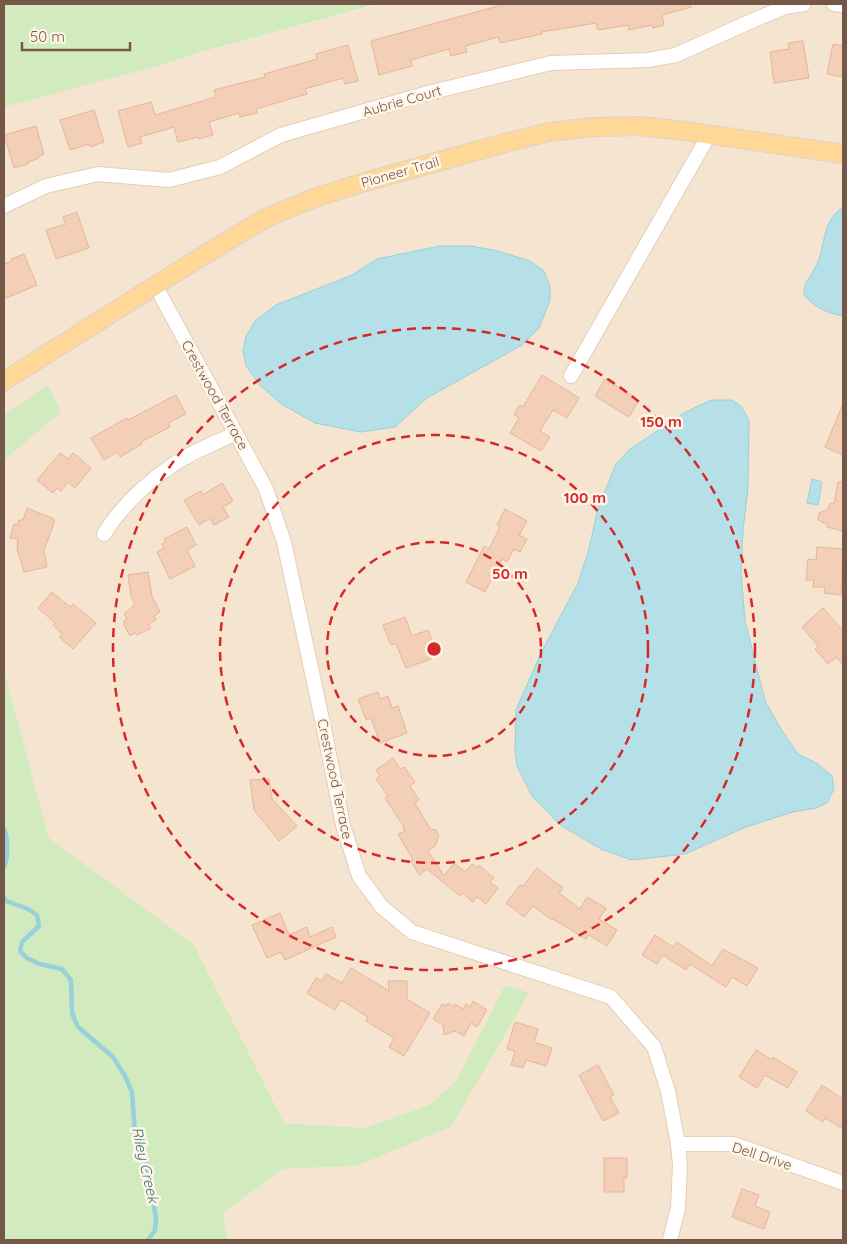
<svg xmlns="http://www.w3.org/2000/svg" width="847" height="1244" font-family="Quicksand,sans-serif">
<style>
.residential{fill:#f5e4cf}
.green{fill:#d1ebbf}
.water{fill:#b5e0e7;stroke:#9ad0da}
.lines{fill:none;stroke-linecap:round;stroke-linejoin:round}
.stream{stroke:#9ad0da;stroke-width:4.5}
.building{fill:#f4cfb7;stroke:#e7b597}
.minor-casing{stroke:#e2cebc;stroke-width:16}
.major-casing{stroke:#dbd3cf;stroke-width:20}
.minor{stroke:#fff;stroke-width:14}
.major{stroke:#ffd796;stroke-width:18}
.ring{fill:none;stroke:#d62828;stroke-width:2.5;stroke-dasharray:9 6}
.labels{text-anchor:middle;stroke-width:5;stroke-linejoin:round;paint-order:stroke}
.street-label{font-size:14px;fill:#755747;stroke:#fff6e8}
.water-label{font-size:15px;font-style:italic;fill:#3d7783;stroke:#fff6e8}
.centre{fill:#d62828;stroke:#fff6e8;stroke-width:2.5}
.ring-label{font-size:15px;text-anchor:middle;font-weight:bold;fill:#d62828;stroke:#fff6e8;stroke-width:5;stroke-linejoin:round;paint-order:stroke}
</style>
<rect width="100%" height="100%" fill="#fdf2e1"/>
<path class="residential" d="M379 4H843V1240H228L223 1213 283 1169 357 1166 451 1127 505 985 456 1081 429 1105 364 1128 284 1123 194 946 49 838 4 671V460L61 412 48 385 4 415V106Z"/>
<g class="green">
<path d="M4 4H377L198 53 168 63 4 107Z"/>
<path d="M48 385 61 412 4 460V415Z"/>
<path d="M4 671 49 838 194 945 284 1123 364 1128 429 1105 456 1081 505 985 529 993 451 1127 357 1166 283 1169 223 1213 228 1240H4Z"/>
</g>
<g class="water">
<path d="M843 207V316C827 313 814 308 804 294 804 280 811 278 816 266 827 244 820 224 843 207Z"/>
<path d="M440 246H471L498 251 530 261 544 271 550 287V300L539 328 522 345 427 398 395 427 361 432 315 423 281 404 260 385 246 366 243 351 246 336 256 320 276 305 352 275 377 259Z"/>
<path d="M711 400H732L742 407 749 421 748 488 743 530 741 573 745 621 765 701 781 729 798 754 818 764 832 776 834 789 827 803 816 808 793 812 746 827 685 854 632 860 601 849 560 825 532 796 517 766 515 750 516 710 540 655 578 583 589 549 598 508 616 464 629 450 684 413Z"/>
<path d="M812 479 822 482 818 505 807 503Z"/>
</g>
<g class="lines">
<g class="stream">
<path d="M4 828C8 842 9 853 4 867"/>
<path d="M4 898 6 901 28 909 37 915 39 926 22 942 20 951 27 958 40 964 62 969 71 980 72 1013 78 1027 113 1057 125 1076 132 1092 135 1134 144 1151 156 1218 155 1230 148 1240"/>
</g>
</g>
<g class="building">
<path d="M505 4H690L691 7 662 15 664 25 653 28 652 25 629 30 628 25 598 30 596 23 541 32 542 34 500 43 498 37 465 46 467 52 451 56 449 49 411 60 412 66 379 75 371 41Z"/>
<path d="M803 41 809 78 774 83 770 52 789 49 788 43Z"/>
<path d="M833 44 843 46V77L827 74Z"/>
<path d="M348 45 358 81 345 84 343 78 305 89 307 94 256 109 257 113 240 117 239 113 209 122 213 135 198 139V137L178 142 174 127 140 137 142 143 128 147 118 111 151 102 155 115 216 97 214 90 265 77 264 74 317 59 316 54Z"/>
<path d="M94 110 104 142 90 147 89 144 70 150 60 120Z"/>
<path d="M36 126 44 154 38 156 39 158 28 162V164L14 168 4 135Z"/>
<path d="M77 212 89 248 56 259 46 230 66 224 63 217Z"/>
<path d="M24 254 37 285 4 299V264L12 261 11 259Z"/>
<path d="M542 375 579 398 567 418 553 410 540 431 550 437 541 451 510 433 519 418 514 414 520 405 523 407Z"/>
<path d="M605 379 639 400 629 417 595 396Z"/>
<path d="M176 395 186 414 168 423 170 427 141 442 142 444 120 457 117 452 104 460 91 438 127 418 128 420Z"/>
<path d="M843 404V455L825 447Z"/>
<path d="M60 453 68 459 73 453 91 468 75 488 68 482 61 491 57 488 53 493 37 480Z"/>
<path d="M838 482H843V531L827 527V524L821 522 818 519 819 513 828 509 830 503 834 504Z"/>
<path d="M222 483 233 501 223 507 229 517 214 525 210 518 199 525 184 500 201 491 203 495Z"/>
<path d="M27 508 54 519V523L44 550 47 567 24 572 17 548 18 539 10 538 14 524 18 525 19 520H23Z"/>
<path d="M505 509 527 521 519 535 527 539 520 552 514 549 507 562 502 559 485 592 466 582 484 546 489 549 500 527 497 525Z"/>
<path d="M187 527 196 545 187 550 195 566 170 579 157 552 164 548 162 544 165 542 164 539Z"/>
<path d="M817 547 843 549 841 595 824 593 825 587H813L814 580H806L808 559 816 560Z"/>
<path d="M148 572 152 596 160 612 154 616 156 620 148 624 151 628 137 635 135 633 130 636 124 625V621L127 619 124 614 135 604 131 596 128 575Z"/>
<path d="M52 592 70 607 73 604 96 623 73 649 59 637 62 634 53 625 55 623 38 608Z"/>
<path d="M823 608 843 631V665L836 657 828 664 815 649 818 646 802 627Z"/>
<path d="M405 617 412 636 428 630 433 643 426 646 431 659 406 668 396 644 391 645 383 625Z"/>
<path d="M378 692 380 699 388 696 392 708 398 706 407 733 380 743 371 718 366 720 358 699Z"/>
<path d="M393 758 400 769 404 767 415 782 410 786 419 800 415 803 431 830 435 829 439 836 435 846 428 851 444 876 454 863 465 872 472 864 477 868 479 865 494 878 490 882 498 888 486 904 477 897 473 902 462 893 460 896 427 869 419 875 411 861 413 860 398 834 405 831 403 828 404 827 385 798 388 796 376 779 380 776 376 770Z"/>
<path d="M269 779 272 799 297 826 279 841 254 810 250 780Z"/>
<path d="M537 868 563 888 559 893 580 909 587 897 606 908 599 919 617 930 607 946 589 935 586 939 553 919 552 920 533 906 524 917 506 903 520 885 523 886Z"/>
<path d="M280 913 289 935 307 927 310 937 332 927 336 937 285 960 281 952 267 958 252 925Z"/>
<path d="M655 935 673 947 677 942 712 966 723 949 758 968 747 986 732 977 726 987 690 964 686 970 663 955 657 964 642 955Z"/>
<path d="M351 968 389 991 388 981H407V999L430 1013 404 1056 389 1047 394 1038 366 1021 368 1017 341 1000 335 1010 307 993 316 978 322 981 326 974 342 983Z"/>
<path d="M473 1001 487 1010 477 1027 471 1023 464 1036 455 1031 444 1035 443 1025 433 1019 442 1004 446 1006 448 1003 454 1007 455 1004 463 1009 466 1004 470 1007Z"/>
<path d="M515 1022 538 1029 534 1042 552 1048 546 1066 526 1060 523 1068 511 1065 515 1051 507 1049Z"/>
<path d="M756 1050 772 1060 773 1057 797 1072 788 1088 765 1075 757 1088 739 1077Z"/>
<path d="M598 1065 614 1095 610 1097 619 1113 603 1121 579 1075Z"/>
<path d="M822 1085 843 1099V1129L825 1118 823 1122 806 1111Z"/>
<path d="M604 1158H627V1178H624V1192H604Z"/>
<path d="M742 1189 759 1195 755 1206 770 1212 764 1229 732 1217Z"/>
</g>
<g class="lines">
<defs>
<g id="minor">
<path d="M834 4 843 5"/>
<path d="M4 206 46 186 98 174 169 180 220 167 281 135 428 93 551 63 648 60 676 55 747 23 785 7 804 4"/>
<path d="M155 285 266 489 284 542 323 724 343 825 359 876 382 907 412 932 611 997 654 1047 668 1091 678 1144 680 1165 678 1208 670 1240"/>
<path d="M571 376 709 135"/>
<path d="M104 534C122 505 146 483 174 464 193 451 216 443 236 433"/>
<path d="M678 1144H734L843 1183"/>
</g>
<path id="major" d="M4 381 196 260 264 219 314 198 365 182 505 143 549 132 594 127 640 126 685 131 843 154"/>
</defs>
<use href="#minor" class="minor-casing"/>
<use href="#major" class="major-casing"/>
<use href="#minor" class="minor"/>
<use href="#major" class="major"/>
</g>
<g class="ring">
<circle cx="434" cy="649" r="107"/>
<circle cx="434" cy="649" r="214"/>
<circle cx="434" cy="649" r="321"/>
</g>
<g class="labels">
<g class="street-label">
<text transform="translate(402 101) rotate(-16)" y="5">Aubrie Court</text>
<text transform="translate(400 172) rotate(-16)" y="5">Pioneer Trail</text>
<text transform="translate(215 395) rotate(61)" y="5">Crestwood Terrace</text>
<text transform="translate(335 779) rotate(78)" y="5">Crestwood Terrace</text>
<text transform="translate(762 1156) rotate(18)" y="5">Dell Drive</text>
</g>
<g class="water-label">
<text transform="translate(145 1165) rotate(77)" y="5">Riley Creek</text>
</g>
</g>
<circle cx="434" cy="649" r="8" class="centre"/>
<g class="ring-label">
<text x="661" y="427">150 m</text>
<text x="585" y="503">100 m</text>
<text x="510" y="579">50 m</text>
</g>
<rect width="847" height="1244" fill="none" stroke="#755747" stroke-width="10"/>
<path d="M22 42v8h108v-8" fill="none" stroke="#755747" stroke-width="2.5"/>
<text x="30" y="42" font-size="15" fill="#755747" stroke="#fff6e8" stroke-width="4" paint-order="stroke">50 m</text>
</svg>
